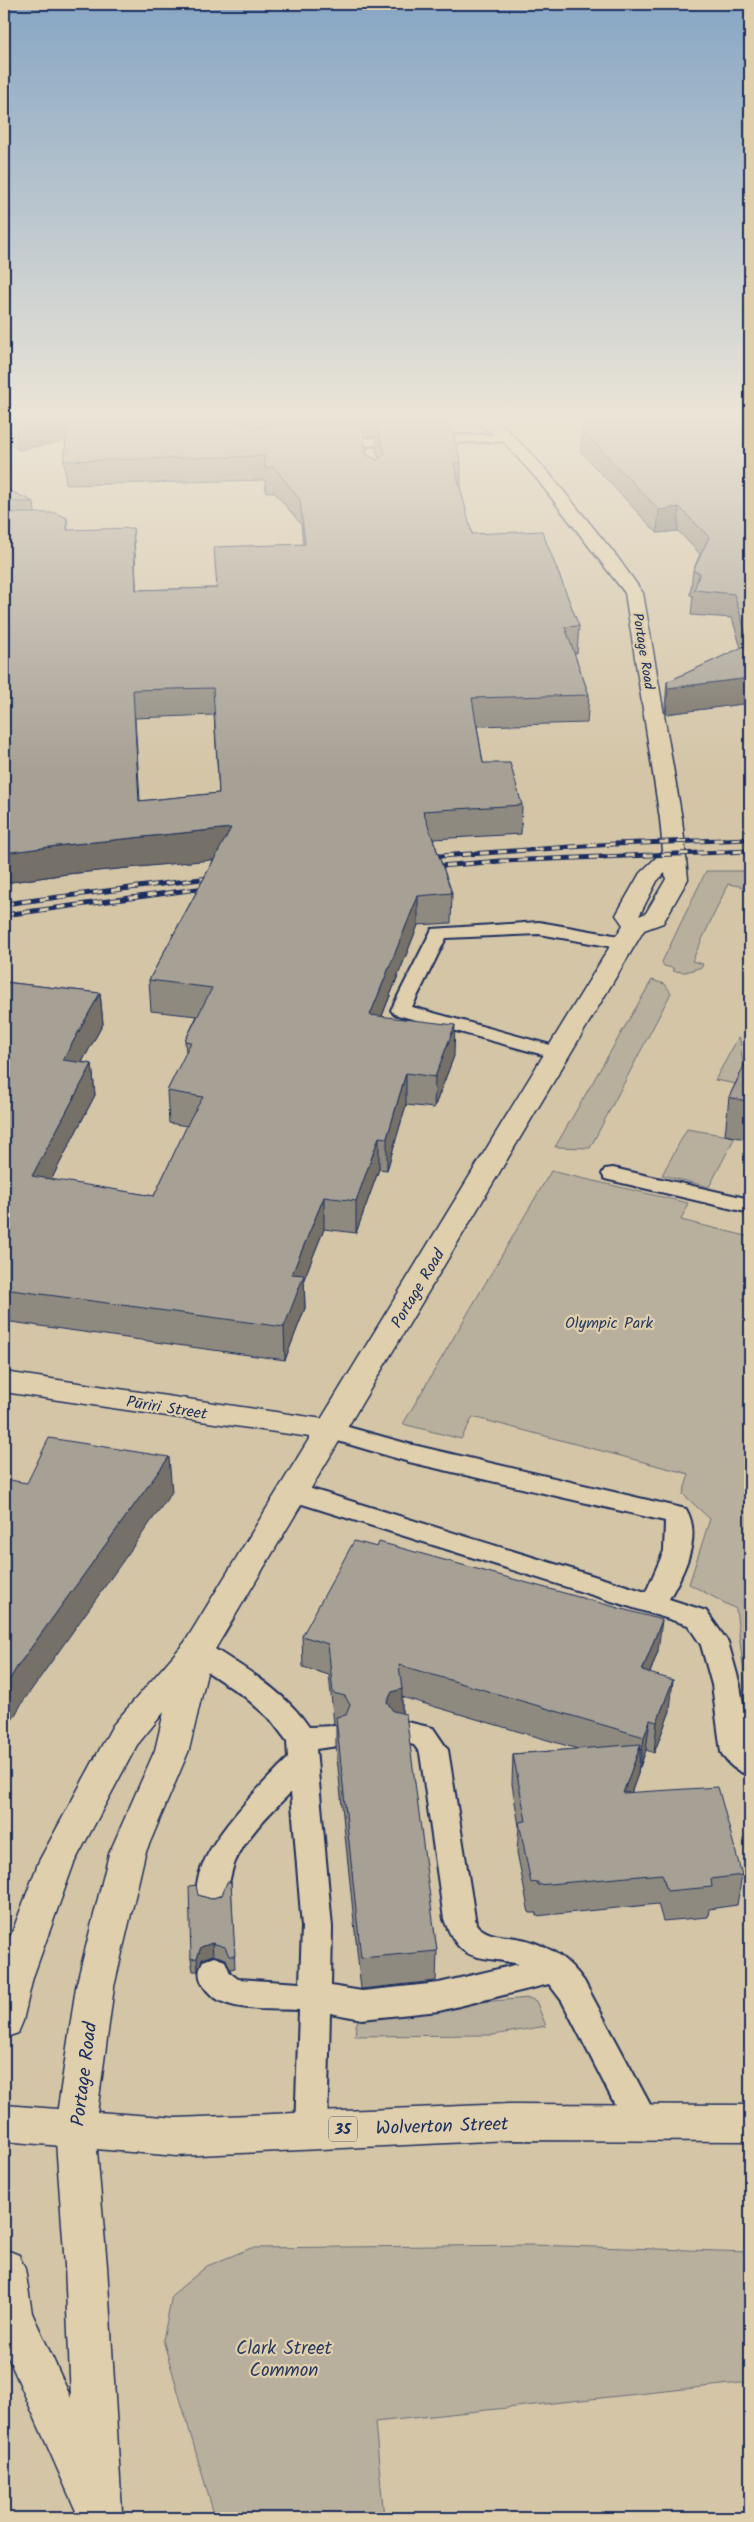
<svg xmlns="http://www.w3.org/2000/svg" width="754" height="2522" font-family="Kalam,sans-serif">
<style>
.green{fill:#b8af9c;stroke:#6a6f7d}
.lines{fill:none;stroke-linecap:round;stroke-linejoin:round}
.service-casing{stroke:#1b2f5e;stroke-width:4}
.minor-casing{stroke:#1b2f5e;stroke-width:3}
.secondary-casing{stroke:#1b2f5e;stroke-width:3}
.primary-casing{stroke:#1b2f5e;stroke-width:3}
.service{fill:#e0cfac;fill-rule:evenodd}
.minor{fill:#e0cfac;fill-rule:evenodd}
.secondary{fill:#e0cfac;fill-rule:evenodd}
.primary{fill:#e0cfac;fill-rule:evenodd}
.rail-casing{stroke:#1b2f5e;stroke-width:5}
.rail{stroke:#e0cfac;stroke-width:3;stroke-dasharray:9;stroke-linecap:butt}
.wall{fill:#8f8a80;stroke:#1b2f5e;fill-rule:evenodd}
.shaded-wall{fill:#747068;stroke:#1b2f5e}
.building{fill:#a6a095;stroke:#1b2f5e;fill-rule:evenodd}
.labels{text-anchor:middle;stroke-width:4.5;stroke-linejoin:round;paint-order:stroke}
.far-street-label{font-size:14px;fill:#1b2f5e;stroke:#e0cfac}
.shield{fill:#e0cfac;stroke:#565f75;stroke-width:1}
.shield-label{font-size:15px;font-weight:bold;fill:#1b2f5e}
.street-label{font-size:16px;fill:#1b2f5e;stroke:#e0cfac}
.park-label{font-size:16px;fill:#2b3c64;stroke:#e0cfac}
.near-street-label{font-size:19px;fill:#1b2f5e;stroke:#e0cfac}
.near-park-label{font-size:19px;fill:#2b3c64;stroke:#e0cfac}
</style>
<rect width="100%" height="100%" fill="#d4c5a7"/>
<filter id="ink" filterUnits="userSpaceOnUse"><feTurbulence type="fractalNoise" baseFrequency=".02" numOctaves="2"/><feDisplacementMap in="SourceGraphic" scale="10" xChannelSelector="R" yChannelSelector="G"/><feConvolveMatrix kernelMatrix="1 2 1 2 8 2 1 2 1" color-interpolation-filters="sRGB"/></filter>
<g filter="url(#ink)">
<g class="green">
<path d="M706 871H750V888L728 884 692 961 703 964 702 967 686 972 673 971V968L664 966 662 962Z"/>
<path d="M652 980 665 984 671 993 590 1148 555 1147Z"/>
<path d="M738 1038H740C740 1048 742 1055 743 1064 744 1071 741 1078 742 1085L715 1080Z"/>
<path d="M687 1129 735 1137 709 1187 662 1175Z"/>
<path d="M551 1171 688 1203 681 1220 750 1237V1724L736 1609 689 1584 710 1519 683 1494 689 1474 473 1417 461 1439 403 1424Z"/>
<path d="M529 1998 536 2001 546 2026 493 2035 355 2036 356 2025 360 2016 432 2006Z"/>
<path d="M533 2245 750 2252V2382L375 2422 384 2518H215L163 2340 172 2295 207 2266 251 2248Z"/>
</g>
<g class="lines">
<defs>
<g id="service">
<path d="M507 434 513 438 511 441 336 447 330 443 336 439Z"/>
<path d="M539 922 625 937 632 939 634 943 632 947 625 949 539 934 446 938 412 1007 565 1049 568 1053 565 1057H551L394 1014 391 1010 432 929Z"/>
<path d="M613 1168 750 1199V1213L605 1179 602 1174 605 1169Z"/>
<path d="M330 1422 409 1444 686 1509C703 1537 683 1574 669 1599L706 1611 728 1642 740 1685 750 1748V1775C737 1772 727 1764 721 1752L712 1685 701 1645 688 1625 283 1498 279 1492 283 1486 292 1483 646 1592 664 1551 665 1521 409 1462 321 1436 318 1430 321 1424Z"/>
<path d="M197 1641 207 1644C244 1668 284 1690 309 1727L335 1726 345 1729 349 1737 345 1745 316 1749 332 1927 331 1986 362 1991 439 1983 519 1964C478 1954 461 1966 444 1919L420 1753 414 1745 393 1740 389 1732 393 1724 403 1721 433 1728 448 1750 476 1924C488 1939 509 1935 526 1940 551 1947 569 1960 584 1981L653 2110 657 2121 653 2132 641 2136 629 2132 562 2001 549 1984 439 2011 362 2019 330 2013 327 2131 323 2142 311 2146 299 2142 295 2131 299 2010C268 2008 218 2015 202 1983 198 1974 199 1969 203 1961L214 1957 225 1961 230 1973 238 1979 300 1983 302 1927 291 1792C271 1812 247 1835 235 1862 229 1876 229 1892 222 1906L211 1910 200 1906C179 1863 261 1786 288 1758L287 1741 271 1720 245 1697 187 1658 183 1651 187 1644Z"/>
</g>
<path id="minor" d="M4 1372 330 1420 341 1423 345 1430 341 1437 330 1440 4 1392Z"/>
<path id="secondary" d="M472 419H490L507 429 548 472 618 558 643 593 682 819 688 879 663 923 644 930 211 1656 189 1750 145 1854 114 1987 95 2128 107 2266 122 2512 119 2518H79L4 2348V2249L19 2255 25 2269 32 2313 71 2398 65 2266 55 2128 76 1987 109 1854 155 1750 164 1712 137 1745 74 1863 33 1977 23 2021 18 2033 4 2038V1954L39 1861 113 1725 185 1642 623 925 616 915 640 873 663 851 660 819 625 593 536 478 497 435 474 422ZM665 873 666 879 646 913 639 916 657 881Z"/>
<path id="primary" d="M509 2104 750 2105V2141L509 2140 177 2156 4 2141V2105L177 2118Z"/>
</defs>
<use href="#service" class="service-casing"/>
<use href="#minor" class="minor-casing"/>
<use href="#secondary" class="secondary-casing"/>
<use href="#primary" class="primary-casing"/>
<use href="#service" class="service"/>
<use href="#minor" class="minor"/>
<use href="#secondary" class="secondary"/>
<use href="#primary" class="primary"/>
<defs>
<g id="rail">
<path d="M426 857 614 844 750 839"/>
<path d="M428 867 500 861 750 851"/>
<path d="M4 904 217 877"/>
<path d="M4 915 212 887"/>
</g>
</defs>
<use href="#rail" class="rail-casing"/>
<use href="#rail" class="rail"/>
</g>
<g class="wall">
<path d="M4 419H447V422L461 463V487H460L472 534 579 626 577 653H574L589 695 587 723 477 726 483 763 522 805 521 834 433 839 452 893 451 923 418 925 382 1016 454 1056 434 1108 406 1105 387 1170 379 1169 356 1233 324 1229 304 1279 305 1308 285 1360 4 1321V982L100 993 103 1024 82 1062 92 1064 95 1095 51 1180 154 1196 187 1126 169 1123 167 1091 186 1053 185 1041 197 1016 151 1011 149 980 214 859 67 874 4 883V488L34 502 35 513 67 518 68 530 135 553 136 590 216 588 303 544 301 524 274 492H266L265 480 66 485 64 461 66 440 18 450 4 440ZM376 436V448L379 459 377 460 367 455 364 437ZM214 715 219 793 140 801 135 718Z"/>
<path d="M750 419V703L666 714 665 707 667 682 741 648 732 618 691 615 693 596 690 595 693 571 700 554 678 531 657 533 581 452 582 430Z"/>
<path d="M750 1054V1140L725 1135 729 1097Z"/>
<path d="M302 1636 658 1651 650 1673 670 1711 654 1753 646 1750 640 1767H639L638 1774 631 1793 742 1875 737 1905 709 1909 708 1917 663 1921 658 1904 536 1916V1913H529L517 1852 519 1826 512 1784 513 1754 578 1749 402 1697V1713L437 1951 436 1981 361 1989 336 1748V1725L334 1724 329 1675 303 1667Z"/>
<path d="M231 1882 235 1968 230 1969 226 1959 213 1955 202 1959 198 1971H193L191 1959 198 1895 211 1899 222 1895Z"/>
</g>
<g class="shaded-wall">
<path d="M56 419H69L71 440 18 450 16 427Z"/>
<path d="M244 419H246L247 440 238 423Z"/>
<path d="M745 468H750V490Z"/>
<path d="M679 507 678 531 657 533 659 510Z"/>
<path d="M133 528 135 553 137 617 136 590Z"/>
<path d="M750 678V703L666 714 668 688Z"/>
<path d="M231 828 232 858 67 874 4 883V853L65 845Z"/>
<path d="M418 896V925L370 1046V1015Z"/>
<path d="M100 993 103 1024 66 1091 63 1060Z"/>
<path d="M455 1025 454 1056 434 1108 435 1077Z"/>
<path d="M92 1064 95 1095 36 1209 32 1176Z"/>
<path d="M406 1073V1105L387 1170V1138Z"/>
<path d="M379 1137V1169L356 1233V1201Z"/>
<path d="M324 1197V1229L304 1279 305 1308 285 1360 284 1327 292 1274Z"/>
<path d="M169 1457 172 1492 22 1703 4 1734V1689L17 1667Z"/>
<path d="M662 1620 658 1651 639 1702 642 1671Z"/>
<path d="M673 1680 670 1711 654 1753 657 1722Z"/>
<path d="M402 1689V1719L391 1723 387 1702 392 1692Z"/>
<path d="M650 1720 646 1750 640 1767 644 1737Z"/>
<path d="M641 1744 638 1774 620 1824 623 1793Z"/>
<path d="M212 1943 213 1955 202 1959 198 1971 197 1958 201 1947Z"/>
</g>
<g class="building">
<path d="M5 419H56L16 427Z"/>
<path d="M69 419H244L238 423 246 428 362 424 367 455 377 460 385 454 376 424 450 422 461 463H454L472 534 542 531 579 626 565 627 589 695 472 698 483 763H510L522 805 423 811 452 893 418 896 370 1015 455 1025 435 1077 406 1073 387 1138 379 1137 356 1201 324 1197 292 1274 304 1275 284 1327 4 1289V982L100 993 63 1060 92 1064 32 1176 154 1196 191 1117 203 1097 167 1091 191 1042 185 1041 212 988 149 980 231 828 65 845 4 853V513H56L67 518V530L133 528 136 590 217 588 214 547 305 544 300 500 274 467 265 468 264 456 64 461ZM213 688 219 793 139 801 133 690Z"/>
<path d="M583 419H750V468H745L750 473V678L668 688 667 682 749 644 734 594 694 590 700 573 693 571 709 537 679 507 659 510 582 430Z"/>
<path d="M4 488 34 502H4Z"/>
<path d="M750 1054V1102L729 1097Z"/>
<path d="M49 1438 169 1457 17 1667 4 1689V1479L27 1483Z"/>
<path d="M354 1541 377 1547 379 1542 662 1620 642 1671 673 1680 657 1722 650 1720 644 1737 399 1665 402 1689 392 1692 387 1702 393 1711 406 1714 437 1951 361 1958 336 1717 346 1715 350 1705 345 1696 333 1693 328 1644 302 1636Z"/>
<path d="M641 1744 623 1793 718 1787 742 1875 711 1879 712 1887 667 1891 662 1874 538 1885V1882L531 1883 519 1822 526 1821 513 1754Z"/>
<path d="M227 1882H231L235 1956H229L225 1947 212 1943 201 1947 197 1958 191 1959 189 1886 196 1885 198 1895 211 1899 222 1895Z"/>
</g>
</g>
<linearGradient id="sky" x2="0" y2="1"><stop stop-color="#87a6c4"/><stop offset="0.54" stop-color="#ece5d7"/><stop offset="1" stop-color="#ece5d7" stop-opacity="0"/></linearGradient>
<rect width="754" height="772" fill="url(#sky)"/>
<g class="labels">
<g class="far-street-label">
<text transform="translate(644 651) rotate(81)" y="5">Portage Road</text>
</g>
<rect class="shield" x="329" y="2116.5" width="28" height="25" rx="4"/>
<g class="shield-label">
<text x="343" y="2134">35</text>
</g>
<g class="street-label">
<text transform="translate(417 1288) rotate(-59)" y="6">Portage Road</text>
<text transform="translate(167 1407) rotate(9)" y="6">Pūriri Street</text>
</g>
<g class="park-label">
<text x="609" y="1328">Olympic Park</text>
</g>
<g class="near-street-label">
<text transform="translate(83 2074) rotate(-83)" y="7">Portage Road</text>
<text transform="translate(442 2125) rotate(-2)" y="7">Wolverton Street</text>
</g>
<g class="near-park-label">
<text x="284" y="2354">Clark Street<tspan x="284" dy="22">Common</tspan></text>
</g>
</g>
<rect width="754" height="2522" fill="none" stroke="#e0cfac" stroke-width="20"/>
<rect x="10" y="10" width="734" height="2502" fill="none" stroke="#1b2f5e" stroke-width="2" filter="url(#ink)"/>
</svg>
